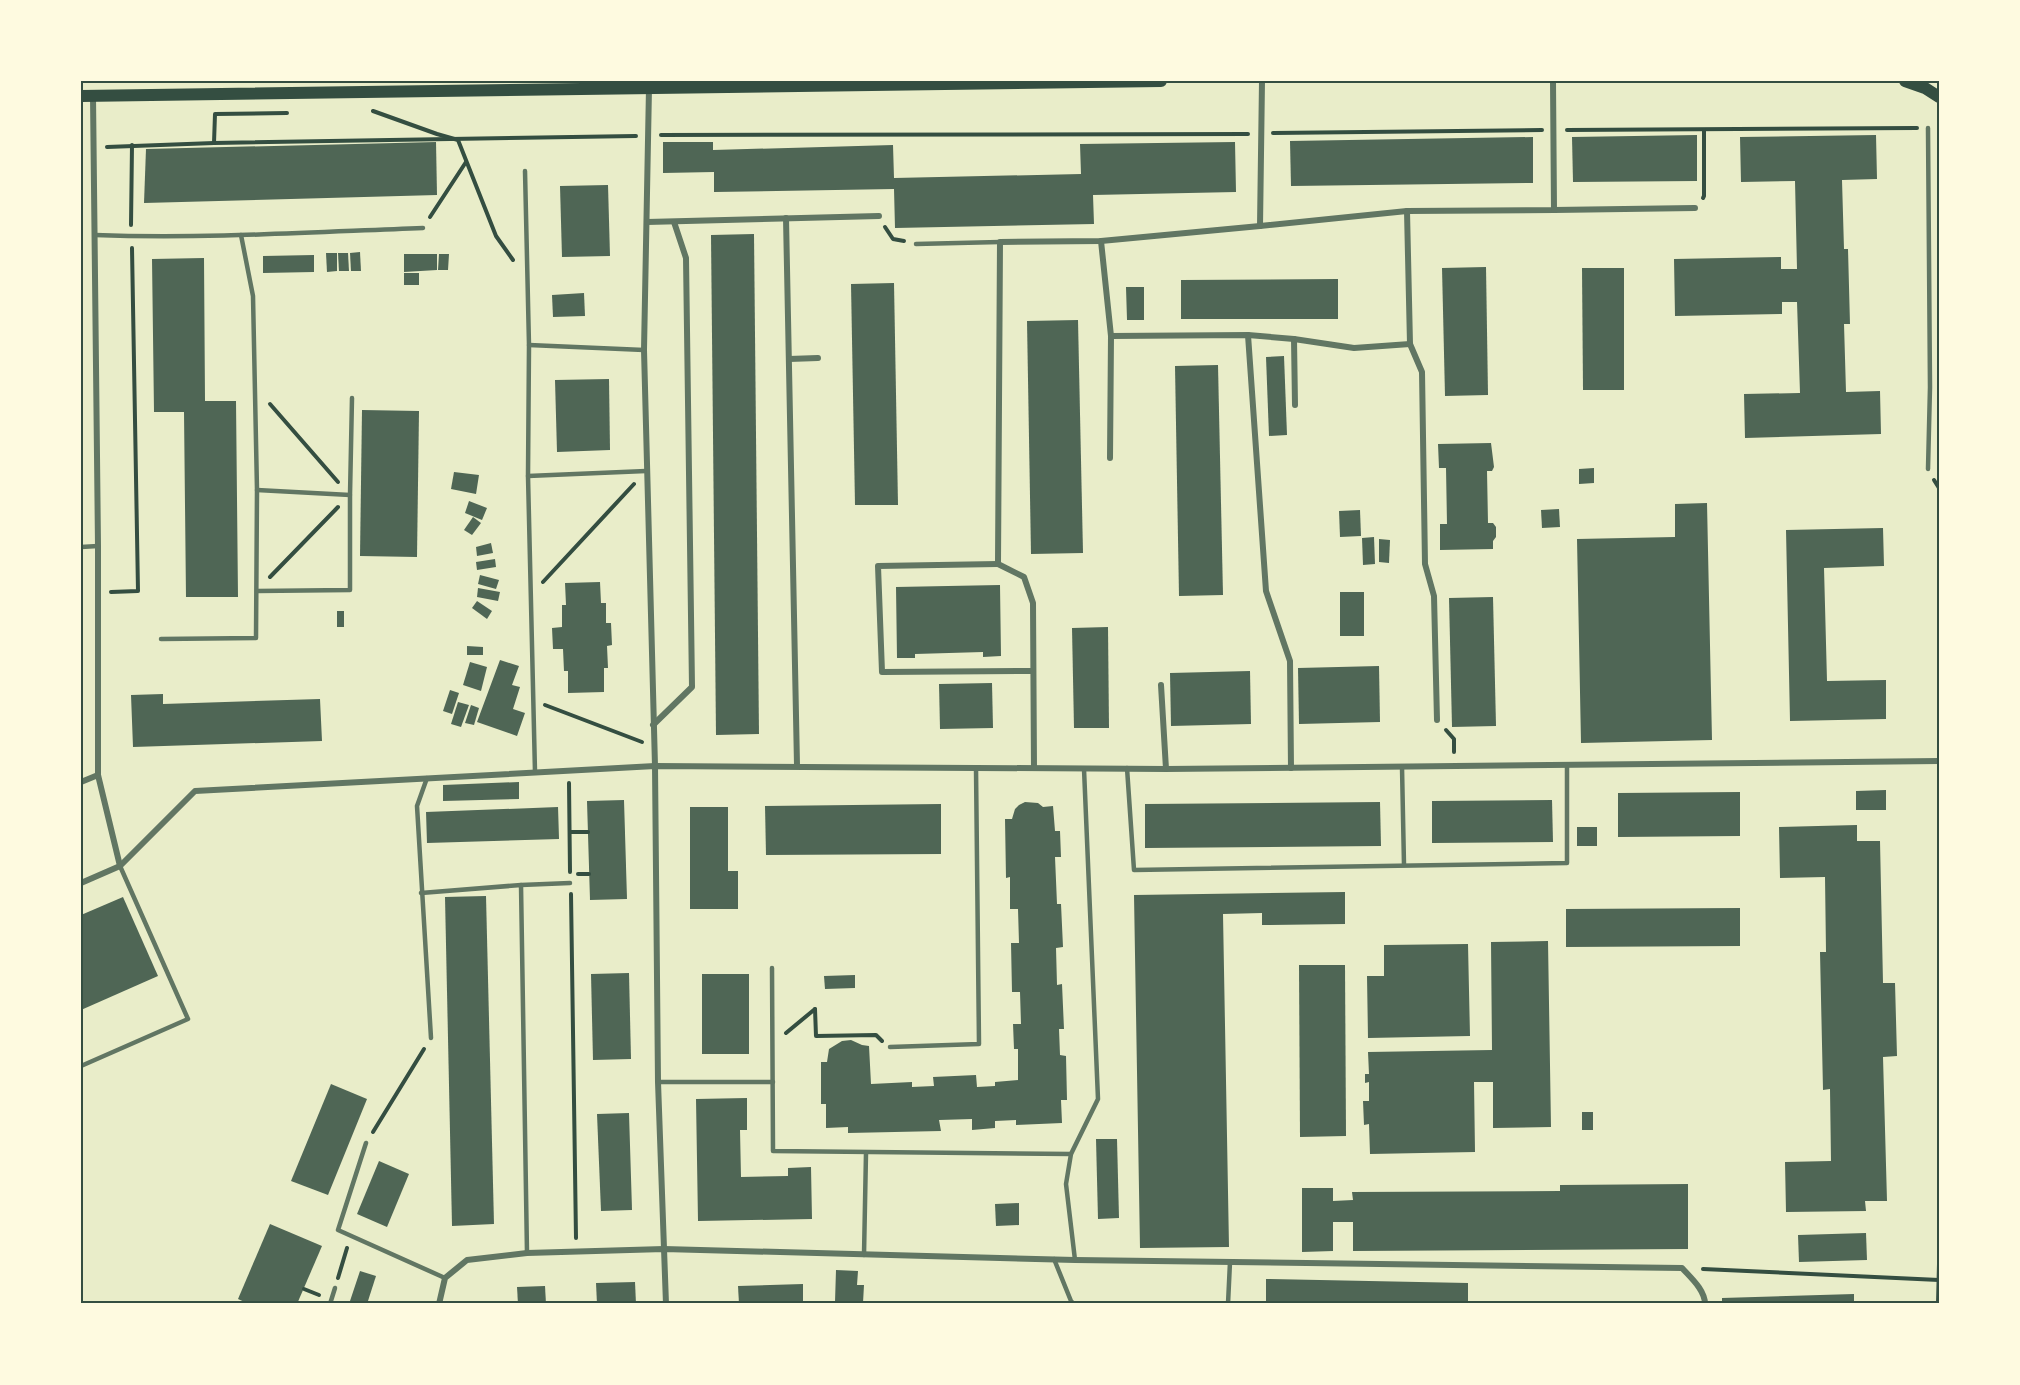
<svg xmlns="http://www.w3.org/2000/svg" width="2020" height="1385" font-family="'PT Serif',serif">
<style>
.building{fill:#4f6655}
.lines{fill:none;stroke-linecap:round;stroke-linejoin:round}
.path{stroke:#344e41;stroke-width:4}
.service{stroke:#617663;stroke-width:4.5}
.minor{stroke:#617663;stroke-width:6}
.secondary{stroke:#344e41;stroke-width:12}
.neatline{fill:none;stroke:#344e41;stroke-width:2}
</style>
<rect width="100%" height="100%" fill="#e9edc9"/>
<g class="building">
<path d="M1697 135V181L1573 182 1572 137Z"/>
<path d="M1876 135 1877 179 1842 180 1844 249H1848L1850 324H1844L1846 392 1880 391 1881 434 1745 438 1744 394 1800 393 1797 302H1782V314L1675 316 1674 259 1781 257V269H1797L1795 181 1741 182 1740 137Z"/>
<path d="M1533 137V183L1291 186 1290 141Z"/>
<path d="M436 142 437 195 144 203 146 149Z"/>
<path d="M663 142H713V150L893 145 894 178 1081 174 1080 144 1235 142 1236 192 1093 195 1094 224 895 228 894 189 714 192V172L663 173Z"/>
<path d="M608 185 610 256 562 257 560 186Z"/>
<path d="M754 234 759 734 716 735 711 235Z"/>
<path d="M360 252 361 271H351L350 253Z"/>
<path d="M326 253H337V271L327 272Z"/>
<path d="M338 253H348L349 271H339Z"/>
<path d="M404 254H437V270L404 272Z"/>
<path d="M439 254H449L448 270H438Z"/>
<path d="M314 255V272L263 273V256Z"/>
<path d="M204 258 205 401H236L238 597H186L184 412H154L152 259Z"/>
<path d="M1486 267 1488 395 1445 396 1442 268Z"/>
<path d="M1582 268H1624V390H1583Z"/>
<rect x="404" y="273" width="15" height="12"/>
<path d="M1338 279V319H1181V280Z"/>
<path d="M894 283 898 505H855L851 284Z"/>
<path d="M1126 287H1144V320H1127Z"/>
<path d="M584 293 585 316 553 317 552 295Z"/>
<path d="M1078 320 1083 553 1031 554 1027 321Z"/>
<path d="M1284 356 1287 435 1269 436 1266 357Z"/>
<path d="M1218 365 1223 595 1179 596 1175 366Z"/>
<path d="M609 379 610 450 557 452 555 380Z"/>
<path d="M362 410 419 411 417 557 360 556Z"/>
<path d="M1491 443 1494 467 1492 471H1487L1488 523H1493L1496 527V537L1493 541V549L1440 550V524H1447L1446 468H1439L1438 444Z"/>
<path d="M1594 468V483L1579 484V469Z"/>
<path d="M454 472 479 475 476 494 451 489Z"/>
<path d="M469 501 487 508 482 520 465 513Z"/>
<path d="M1707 503 1712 740 1581 743 1577 539 1675 537V504Z"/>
<path d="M1559 509 1560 527 1542 528 1541 510Z"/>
<path d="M1360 510 1361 536 1340 537 1339 511Z"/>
<path d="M473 517 481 523 472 535 464 530Z"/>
<path d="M1883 528 1884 566 1824 568 1827 681 1886 680V719L1790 721 1786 530Z"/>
<path d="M1374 537 1375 564 1363 565 1362 538Z"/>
<path d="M1379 539 1390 540 1389 563 1379 562Z"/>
<path d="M491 543 493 553 477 556 476 547Z"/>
<path d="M495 559 496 567 477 570 476 562Z"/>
<path d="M480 575 499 580 496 589 478 584Z"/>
<path d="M600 582 601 603H606V623H611L612 645 607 646 608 668H604V692L568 693V671H564L563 649H553L552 628 562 627V605H566L565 583Z"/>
<path d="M1000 585 1001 656 983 657V652L915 654V658H897L896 587Z"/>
<path d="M478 588 500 592 498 601 477 597Z"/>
<rect x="1340" y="592" width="24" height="44"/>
<path d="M1493 597 1496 726 1452 727 1449 598Z"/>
<path d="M477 601 492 611 487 619 472 608Z"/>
<rect x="337" y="611" width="7" height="16"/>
<path d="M1108 627 1109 728H1074L1072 628Z"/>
<path d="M467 646 483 647V655H467Z"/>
<path d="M500 660 519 666 512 685 520 687 513 709 525 713 517 736 477 722Z"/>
<path d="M470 662 487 667 481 691 463 685Z"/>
<path d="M1379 666 1380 722 1299 724 1298 668Z"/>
<path d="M1250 671 1251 724 1171 726 1170 673Z"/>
<path d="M992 683 993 728 940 729 939 684Z"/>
<path d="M450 690 459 693 452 714 443 711Z"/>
<path d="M163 694V704L320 699 322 741 133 747 131 695Z"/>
<path d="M458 702 469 705 461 727 451 724Z"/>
<path d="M471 705 479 708 474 725 465 723Z"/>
<path d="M519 782V799L443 801V785Z"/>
<path d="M1886 790V810H1856V791Z"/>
<path d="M1740 792V836L1618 837V793Z"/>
<path d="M624 800 627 899 590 900 587 801Z"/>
<path d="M1552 800 1553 842 1432 843V801Z"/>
<path d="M1025 802 1038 803 1043 807 1053 806 1055 831H1060L1061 857H1055L1057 904H1061L1063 947 1056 948 1057 985 1062 984 1064 1029H1059L1060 1055 1066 1056 1067 1100H1061L1062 1123 1016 1125V1120L995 1121V1128L972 1130V1119L939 1120 941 1131 848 1133V1127L826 1128V1104H821V1062H827L829 1049 842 1041 851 1040 862 1045 869 1046 871 1084 912 1082V1087L934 1086 933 1077 976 1075 977 1087 995 1086V1082L1018 1080V1049H1014L1013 1024H1021L1020 992H1012L1011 943H1019L1018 909H1010V877L1006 878 1005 819H1012L1015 809 1019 805Z"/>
<path d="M1380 802 1381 846 1145 848V804Z"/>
<path d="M941 804V854L766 855 765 806Z"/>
<path d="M558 807 559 839 427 843 426 812Z"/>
<path d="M690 807H728V871H738V909H690Z"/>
<path d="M1857 825V841H1880L1883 983H1895L1897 1056 1883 1057 1887 1201H1865L1866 1211 1786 1212 1785 1162 1831 1161 1830 1089 1823 1090 1820 952H1826L1825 877 1780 878 1779 827Z"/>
<rect x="1577" y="827" width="20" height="19"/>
<path d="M1345 892V924L1262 925V913L1223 914 1229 1247 1140 1248 1134 895Z"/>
<path d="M486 896 494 1224 452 1226 445 897Z"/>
<path d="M123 897 158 976 81 1010V915Z"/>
<path d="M1740 908V946L1566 947V909Z"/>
<path d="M1548 941 1551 1127 1493 1128V1082H1474L1475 1152 1370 1154 1369 1124 1364 1125 1363 1101H1369V1082L1365 1083V1074H1369L1368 1052 1492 1050 1491 942Z"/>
<path d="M1468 944 1470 1036 1368 1038 1367 976H1384V945Z"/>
<path d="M1299 965H1345L1346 1136 1300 1137Z"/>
<path d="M629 973 631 1059 593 1060 591 974Z"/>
<rect x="702" y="974" width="47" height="80"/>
<path d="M855 975V988L825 989 824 976Z"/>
<path d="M331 1084 367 1099 328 1195 291 1181Z"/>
<path d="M747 1098V1130H740L741 1177 788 1176V1168L811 1167 812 1219 698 1221 696 1099Z"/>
<rect x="1582" y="1112" width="11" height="18"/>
<path d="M629 1113 632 1210 601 1211 597 1114Z"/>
<path d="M1096 1139H1117L1119 1218 1098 1219Z"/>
<path d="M379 1161 409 1174 387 1227 357 1214Z"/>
<path d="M1688 1184V1249L1353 1251V1222H1333V1251L1302 1252V1188H1333V1201L1353 1200 1352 1192 1560 1191V1185Z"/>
<path d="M1019 1203V1225L996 1226 995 1204Z"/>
<path d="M270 1224 322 1246 297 1304H249L238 1299Z"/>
<path d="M1866 1233 1867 1260 1799 1262 1798 1235Z"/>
<path d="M836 1270 858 1271 857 1285H864L863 1303 835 1302Z"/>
<path d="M360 1271 376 1276 367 1304H349Z"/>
<path d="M1266 1279 1468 1283V1304H1266Z"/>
<path d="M635 1282 636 1304H597L596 1283Z"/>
<path d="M803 1284V1304H739L738 1286Z"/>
<path d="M545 1286 546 1304H518L517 1287Z"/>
<path d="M1854 1294V1304H1722V1298Z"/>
</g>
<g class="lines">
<g class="path">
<path d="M373 111 437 134 458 140 496 236 513 260"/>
<path d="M1567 130 1917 128"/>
<path d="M1273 133 1542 130"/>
<path d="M661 135 1248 134"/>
<path d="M214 143 215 114 287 113"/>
<path d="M107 147 214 143 636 136"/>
<path d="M1703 198 1704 196V130"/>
<path d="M430 217 466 162"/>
<path d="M131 225 132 145"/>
<path d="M885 227 893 239 904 241"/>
<path d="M270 404 338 482"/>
<path d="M1934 480 1939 488"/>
<path d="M270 577 338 507"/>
<path d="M543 582 634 484"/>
<path d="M111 592 138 591 132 248"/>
<path d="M545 705 642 742"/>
<path d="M1446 730 1454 739V752"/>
<path d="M569 783 570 872"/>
<path d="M570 832H588"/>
<path d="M578 874H589"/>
<path d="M571 894 576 1238"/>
<path d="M815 1009 816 1036 876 1035 882 1041"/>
<path d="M786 1033 815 1009"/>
<path d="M373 1132 424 1049"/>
<path d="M1703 1269 1939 1280"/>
<path d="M338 1278 347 1248"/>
<path d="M304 1289 319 1295"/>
<path d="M1938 1304 1939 1264"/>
</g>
<g class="service">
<path d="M525 171 529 345 528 476 535 772"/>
<path d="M95 235C204 239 314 232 423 228"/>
<path d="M916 244 1000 242"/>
<path d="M529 345 644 350"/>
<path d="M1928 469 1930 387 1928 128"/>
<path d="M528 476 646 471"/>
<path d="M257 490 350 495"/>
<path d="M81 547 98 546"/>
<path d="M257 591 350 590V495L352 398"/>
<path d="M161 639 256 638 257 490 253 296 241 235"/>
<path d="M1402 767 1404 865"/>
<path d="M1127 768 1134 870 1567 863V765"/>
<path d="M427 778 417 806 431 1038"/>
<path d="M521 885 570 883"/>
<path d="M421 893 521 885 527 1253"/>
<path d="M772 968 773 1151 1071 1154"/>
<path d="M890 1047 979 1044 976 768"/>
<path d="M81 1066 188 1019 120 866"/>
<path d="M658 1082H773"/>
<path d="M366 1143 338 1230 445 1278"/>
<path d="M864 1255 866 1153"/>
<path d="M1054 1259 1071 1301 1074 1304"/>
<path d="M1075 1260 1066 1184 1071 1154 1098 1099 1084 769"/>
<path d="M330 1304 335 1288"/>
<path d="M1228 1304 1230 1262"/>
</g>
<g class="minor">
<path d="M1262 81 1260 226 1407 211 1554 210 1553 81"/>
<path d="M649 88 644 350 655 766 658 1082 666 1304"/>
<path d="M93 96 98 546V775L120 866"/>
<path d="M1554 210 1695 208"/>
<path d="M1407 211 1410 344 1422 372 1425 564 1434 596 1437 720"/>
<path d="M786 218 797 765"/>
<path d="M647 222 879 216"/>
<path d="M1101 241 1111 336"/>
<path d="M1248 335 1266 591 1290 661 1291 768"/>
<path d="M1294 339 1295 405"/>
<path d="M789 359 818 358"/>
<path d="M1110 458 1111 336 1248 335 1294 339 1354 348 1410 344"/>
<path d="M998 564 878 566 882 672 1033 671"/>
<path d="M1161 685 1166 769"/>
<path d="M653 725 692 687 686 258 674 222"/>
<path d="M1034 768 1033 603 1024 577 998 564 1000 242 1101 241 1260 226"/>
<path d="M81 782 98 775"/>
<path d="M81 883 120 866 195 791 655 766 1166 769 1939 761"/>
<path d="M439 1304 445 1278 467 1260 527 1253 664 1249 1075 1260 1682 1268C1691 1278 1705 1290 1705 1304"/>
</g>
<g class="secondary">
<path d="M1905 81 1925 88 1939 97"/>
<path d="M81 96 1161 81"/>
</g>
</g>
<rect width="2020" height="1385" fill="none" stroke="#fefae0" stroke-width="165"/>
<rect x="82" y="82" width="1856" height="1220" class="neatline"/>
</svg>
